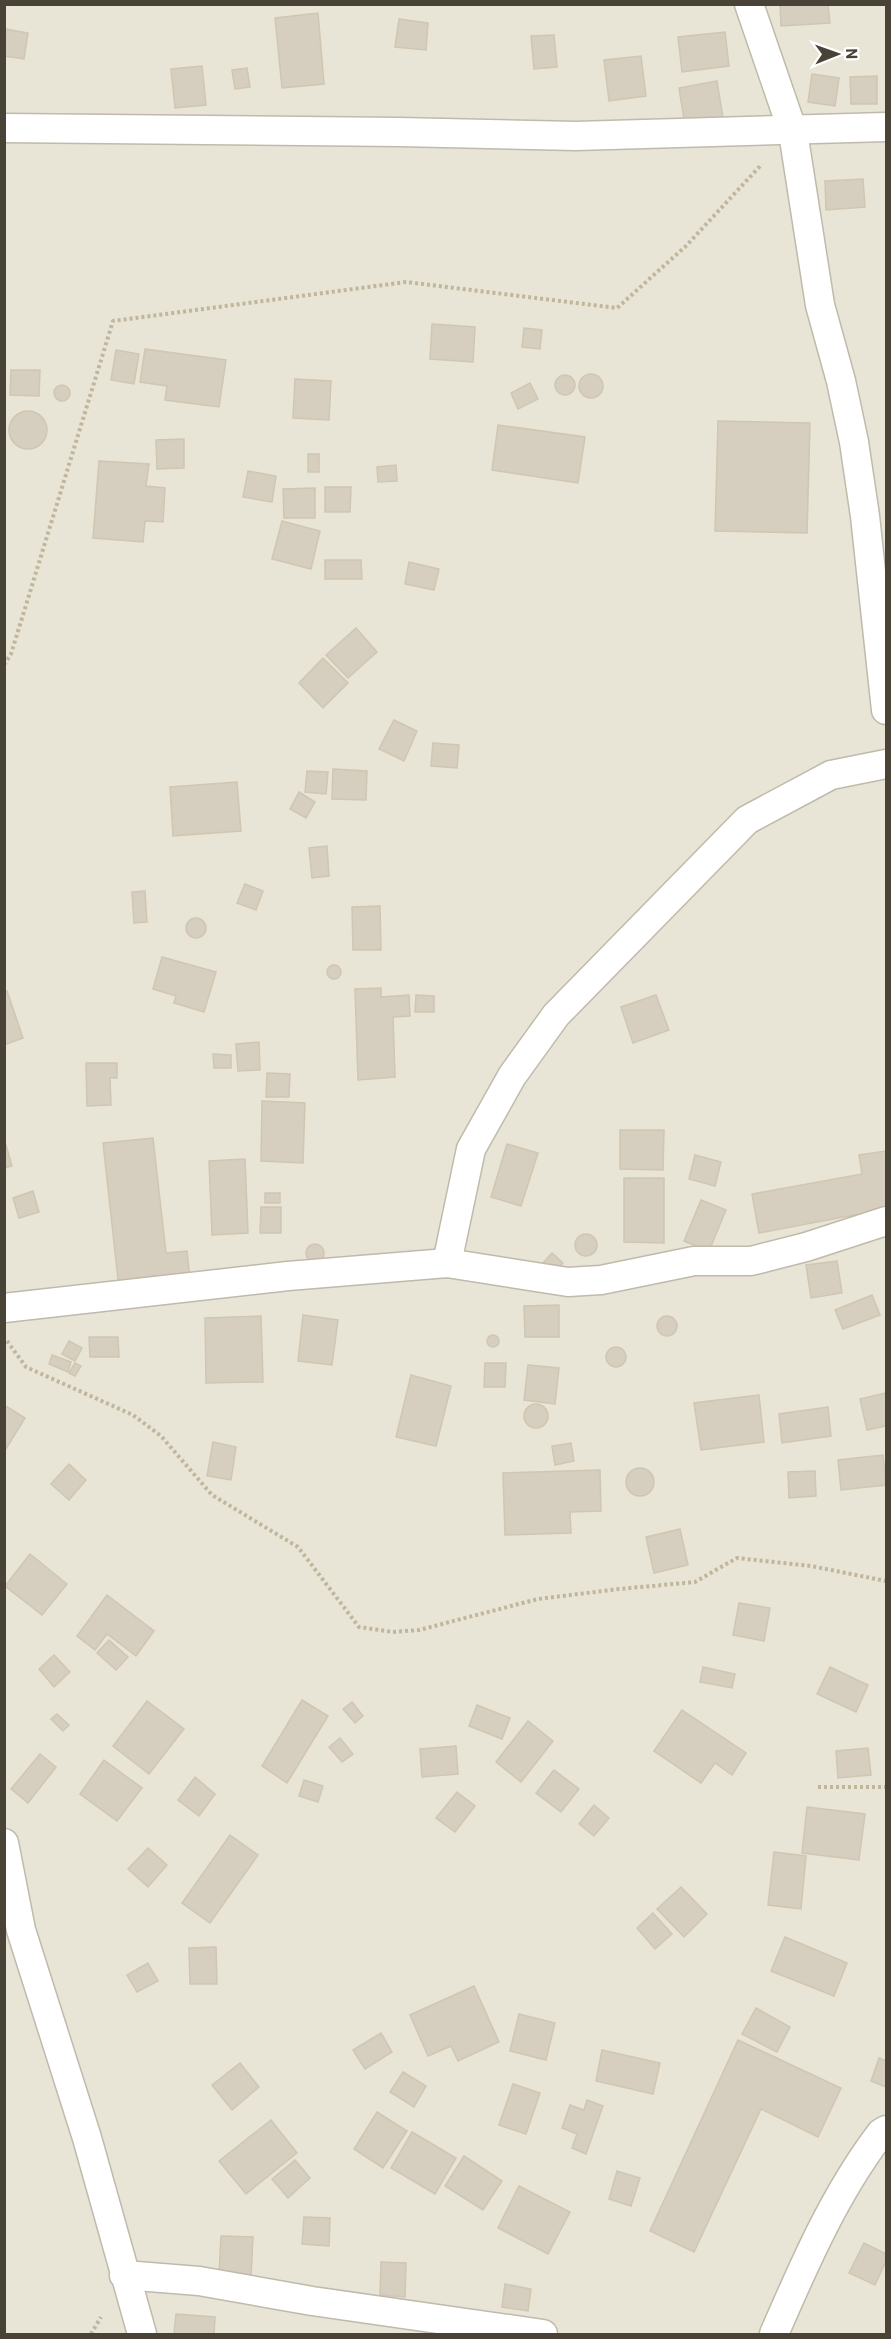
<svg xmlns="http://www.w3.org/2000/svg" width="891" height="2339" font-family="Barlow,sans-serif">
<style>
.residential{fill:#e8e4d6}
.building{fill:#d6cebe;stroke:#d0c6b1;stroke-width:1.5}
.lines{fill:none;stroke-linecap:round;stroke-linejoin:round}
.street-casing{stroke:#c0baab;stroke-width:31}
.path{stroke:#c1b69c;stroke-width:4;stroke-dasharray:3 3;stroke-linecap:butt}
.street{stroke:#fff;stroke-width:28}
</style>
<rect width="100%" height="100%" fill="#f4f1e8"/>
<rect class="residential" x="5" y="5" width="881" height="2329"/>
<g class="building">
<path d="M780 4H828L830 23 781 26Z"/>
<path d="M318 13 324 84 282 88 275 18Z"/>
<path d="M399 19 428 23 426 50 395 47Z"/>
<path d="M6 29 28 33 24 59 4 56Z"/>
<path d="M725 32 729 66 682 72 678 37Z"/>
<path d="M554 35 557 67 534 69 531 36Z"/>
<path d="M641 56 646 96 609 101 604 60Z"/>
<path d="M202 66 206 105 175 108 171 69Z"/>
<path d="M247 68 250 87 235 89 232 70Z"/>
<path d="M812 74 839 78 835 106 808 102Z"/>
<path d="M877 76V104H851L850 77Z"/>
<path d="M717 81 723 118 685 125 679 88Z"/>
<path d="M863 179 865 207 826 210 825 181Z"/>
<path d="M432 324 475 327 473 362 430 359Z"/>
<path d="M524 328 542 330 540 349 522 347Z"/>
<path d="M145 349 226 360 219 407 165 400 167 386 140 382Z"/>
<path d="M116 350 139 354 134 384 111 380Z"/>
<path d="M11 370H40L39 396 10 395Z"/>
<circle cx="591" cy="386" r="12"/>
<circle cx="565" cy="385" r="10"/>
<path d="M295 379 331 381 329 420 293 418Z"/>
<path d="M530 383 538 399 518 409 511 393Z"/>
<circle cx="62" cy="393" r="8"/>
<circle cx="28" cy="430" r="19"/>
<path d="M718 421 810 423 807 533 715 531Z"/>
<path d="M498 425 585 437 578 483 492 470Z"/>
<path d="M184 439V468L157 469 156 440Z"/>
<rect x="308" y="454" width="11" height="18"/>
<path d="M99 461 149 464 146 486 165 488 163 522 145 521 143 542 93 538Z"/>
<path d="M396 465 397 481 378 482 377 467Z"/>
<path d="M248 471 276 476 272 502 243 497Z"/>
<path d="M325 487H351L350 512H325Z"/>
<path d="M315 488V518H284L283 489Z"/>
<path d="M282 521 320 531 311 569 272 559Z"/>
<path d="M325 560H361L362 579H325Z"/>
<path d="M409 562 439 569 434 590 405 584Z"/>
<path d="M356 628 377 652 348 678 326 655Z"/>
<path d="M323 658 348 683 323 708 299 683Z"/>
<path d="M394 720 417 731 404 761 379 749Z"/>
<path d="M433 743 459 745 457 768 431 766Z"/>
<path d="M333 769 367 771 366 800 332 799Z"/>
<path d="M307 771 328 772 326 794 305 792Z"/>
<path d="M237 782 241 831 173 836 170 787Z"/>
<path d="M299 792 315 802 306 818 290 809Z"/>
<path d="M327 846 329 876 312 878 309 848Z"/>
<path d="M245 884 263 891 256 910 237 903Z"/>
<path d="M145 891 147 922 134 923 132 892Z"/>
<path d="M380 906 381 950H353L352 907Z"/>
<circle cx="196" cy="928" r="10"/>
<path d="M162 957 216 972 204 1012 174 1003 176 996 153 989Z"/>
<circle cx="334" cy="972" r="7"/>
<path d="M381 988V997L409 995 410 1016 393 1017 395 1077 358 1080 355 989Z"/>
<path d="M7 991 23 1038 4 1045V992Z"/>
<path d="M416 995 434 996V1012H415Z"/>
<path d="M656 995 669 1030 633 1043 621 1007Z"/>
<path d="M259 1042 260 1070 238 1071 236 1044Z"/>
<path d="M213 1054 231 1055V1068H214Z"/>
<path d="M86 1063H117V1078H110L111 1105 87 1106Z"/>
<path d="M267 1073 290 1074 289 1097H266Z"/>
<path d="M262 1101 305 1103 303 1163 261 1161Z"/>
<path d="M620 1130H664L663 1170 620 1169Z"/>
<path d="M153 1138 166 1253 187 1251 190 1280 119 1288 103 1143Z"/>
<path d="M507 1144 538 1153 521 1206 491 1197Z"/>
<path d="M4 1145H6L12 1166 4 1168Z"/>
<path d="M886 1151V1209L759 1233 752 1194 862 1174 859 1155Z"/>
<path d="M695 1155 721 1162 715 1186 689 1179Z"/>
<path d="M245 1159 248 1233 212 1235 209 1161Z"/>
<path d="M624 1178H664V1243L624 1242Z"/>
<path d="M33 1191 39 1212 19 1218 13 1198Z"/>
<rect x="265" y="1193" width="15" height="10"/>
<path d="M701 1200 726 1210 709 1251 684 1241Z"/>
<path d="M261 1207H281V1233H260Z"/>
<circle cx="586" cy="1245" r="11"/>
<circle cx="315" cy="1253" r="9"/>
<path d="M552 1253 563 1263 554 1273 543 1263Z"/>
<path d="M837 1261 842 1293 811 1298 806 1265Z"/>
<path d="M872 1295 880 1315 843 1329 835 1310Z"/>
<path d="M559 1305V1337H525L524 1306Z"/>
<path d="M303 1315 338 1320 332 1365 298 1361Z"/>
<circle cx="667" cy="1326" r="10"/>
<path d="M261 1316 263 1382 206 1383 205 1318Z"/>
<circle cx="493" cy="1341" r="6"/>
<path d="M89 1337H118L119 1357H90Z"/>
<path d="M69 1341 82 1348 75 1361 62 1354Z"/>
<circle cx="616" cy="1357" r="10"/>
<path d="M52 1355 71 1362 68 1372 49 1364Z"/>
<path d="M75 1363 81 1366 75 1376 69 1373Z"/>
<path d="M485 1363H506L505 1387H484Z"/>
<path d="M528 1365 559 1368 555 1404 524 1400Z"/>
<path d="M411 1375 451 1386 436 1446 396 1437Z"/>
<path d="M886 1393V1426L867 1430 860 1399Z"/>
<path d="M759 1395 764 1442 701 1450 694 1403Z"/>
<circle cx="536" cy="1416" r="12"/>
<path d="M4 1405 25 1418 4 1452Z"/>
<path d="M828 1407 831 1436 782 1443 779 1414Z"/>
<path d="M213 1442 236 1447 231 1480 207 1476Z"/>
<path d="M571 1443 574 1461 555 1465 552 1446Z"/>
<path d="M883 1455 886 1485 841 1490 838 1460Z"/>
<path d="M69 1464 86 1480 69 1500 51 1484Z"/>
<circle cx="640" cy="1482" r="14"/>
<path d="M600 1470 601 1511 570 1512 571 1533 505 1535 503 1473Z"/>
<path d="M815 1471 816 1496 789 1498 788 1472Z"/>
<path d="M680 1529 688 1565 654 1573 646 1537Z"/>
<path d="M30 1554 67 1584 42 1615 5 1586Z"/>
<path d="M107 1595 154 1631 136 1656 107 1634 95 1650 77 1636Z"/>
<path d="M739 1603 770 1608 764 1641 733 1635Z"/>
<path d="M109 1640 128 1657 116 1670 97 1653Z"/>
<path d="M54 1655 70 1672 54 1687 39 1669Z"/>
<path d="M703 1667 735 1674 732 1688 700 1682Z"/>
<path d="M830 1667 868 1685 856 1712 817 1694Z"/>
<path d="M302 1700 328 1716 287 1783 262 1766Z"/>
<path d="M147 1701 184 1729 149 1774 113 1746Z"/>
<path d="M352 1702 363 1716 355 1723 343 1709Z"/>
<path d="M477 1705 510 1718 502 1739 469 1726Z"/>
<path d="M682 1710 746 1753 732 1775 715 1763 701 1783 654 1751Z"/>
<path d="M57 1714 69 1725 63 1731 51 1719Z"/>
<path d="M528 1721 553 1741 521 1782 496 1762Z"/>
<path d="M340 1738 353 1754 342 1762 329 1747Z"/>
<path d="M456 1746 458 1774 422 1777 420 1749Z"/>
<path d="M868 1748 871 1775 838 1778 836 1751Z"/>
<path d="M40 1754 56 1767 28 1803 11 1789Z"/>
<path d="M104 1760 142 1788 117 1821 80 1794Z"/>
<path d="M554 1770 579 1789 561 1812 536 1793Z"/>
<path d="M195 1777 215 1794 199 1816 178 1800Z"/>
<path d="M304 1780 323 1786 318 1802 299 1796Z"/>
<path d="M457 1792 475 1806 455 1832 436 1818Z"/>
<path d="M594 1805 609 1818 594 1836 579 1824Z"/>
<path d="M807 1807 865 1814 859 1860 802 1853Z"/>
<path d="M230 1835 258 1855 210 1923 182 1903Z"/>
<path d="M148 1848 167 1865 148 1887 128 1869Z"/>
<path d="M774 1852 806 1856 801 1909 768 1905Z"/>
<path d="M681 1887 707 1914 684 1937 657 1909Z"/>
<path d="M653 1913 672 1934 655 1949 637 1928Z"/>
<path d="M785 1937 847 1963 834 1996 771 1971Z"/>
<path d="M216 1947 217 1984H190L189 1948Z"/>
<path d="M148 1963 158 1981 137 1992 127 1975Z"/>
<path d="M474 1986 499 2042 458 2061 451 2046 428 2056 410 2015Z"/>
<path d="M756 2008 790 2027 777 2052 742 2034Z"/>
<path d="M519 2014 555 2023 546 2060 510 2051Z"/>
<path d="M381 2033 392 2052 365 2069 353 2050Z"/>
<path d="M738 2040 841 2088 818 2137 761 2109 694 2252 650 2231Z"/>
<path d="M602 2050 660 2063 653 2094 596 2081Z"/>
<path d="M879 2058 886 2061V2087L871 2081Z"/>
<path d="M240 2063 259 2087 232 2110 212 2085Z"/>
<path d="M403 2072 426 2086 414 2107 390 2092Z"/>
<path d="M513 2084 540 2093 526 2134 499 2125Z"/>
<path d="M587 2100 603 2106 586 2154 572 2148 577 2134 562 2128 570 2105 584 2110Z"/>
<path d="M377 2112 407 2131 383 2168 354 2149Z"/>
<path d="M271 2120 297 2153 246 2194 219 2161Z"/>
<path d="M412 2132 456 2158 435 2194 391 2168Z"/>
<path d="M464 2156 502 2181 483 2210 445 2186Z"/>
<path d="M295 2160 310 2178 288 2198 272 2179Z"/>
<path d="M617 2171 640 2178 631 2206 609 2199Z"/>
<path d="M519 2186 570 2212 548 2254 498 2228Z"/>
<path d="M304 2217 330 2218 329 2246 302 2244Z"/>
<path d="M221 2236 253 2237 251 2277 219 2275Z"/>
<path d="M864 2243 886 2254V2261L875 2285 849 2273Z"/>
<path d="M381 2262 406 2263 405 2297 380 2295Z"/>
<path d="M505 2284 531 2289 528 2311 502 2307Z"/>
<path d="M176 2314 215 2317 214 2334H174Z"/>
</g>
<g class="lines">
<defs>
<g id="street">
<path d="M749 4 793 132 820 305 841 381 854 442 865 516 886 710"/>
<path d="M4 128 399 132 576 136 886 127"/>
<path d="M447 1263 471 1149 512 1076 556 1015 747 820 831 775 886 764"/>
<path d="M4 1308 288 1276 447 1263 568 1282 601 1280 694 1261H751L806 1247 886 1221"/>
<path d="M4 1843 21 1930 87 2138 142 2334"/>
<path d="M124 2275 199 2281 312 2301 543 2334"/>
<path d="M774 2334C804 2265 835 2193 881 2133L886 2130"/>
</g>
</defs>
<use href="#street" class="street-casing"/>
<g class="path">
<path d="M4 665 11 654 113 321 406 282 617 308 685 247 762 164"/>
<path d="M7 1341 26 1367 133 1415 161 1436 212 1495 298 1547 359 1627 393 1632 419 1630 538 1599 619 1589 695 1582 737 1558 811 1566 886 1581"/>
<path d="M818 1787H886"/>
<path d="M91 2334 101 2317"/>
</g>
<use href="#street" class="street"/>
</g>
<rect width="891" height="2339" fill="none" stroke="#484237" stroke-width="12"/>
<g transform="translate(837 54) rotate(89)" stroke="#ffffff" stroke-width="4.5" paint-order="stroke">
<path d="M0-4.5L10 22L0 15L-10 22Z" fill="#484237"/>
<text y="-9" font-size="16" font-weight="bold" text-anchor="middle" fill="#484237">N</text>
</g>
</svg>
